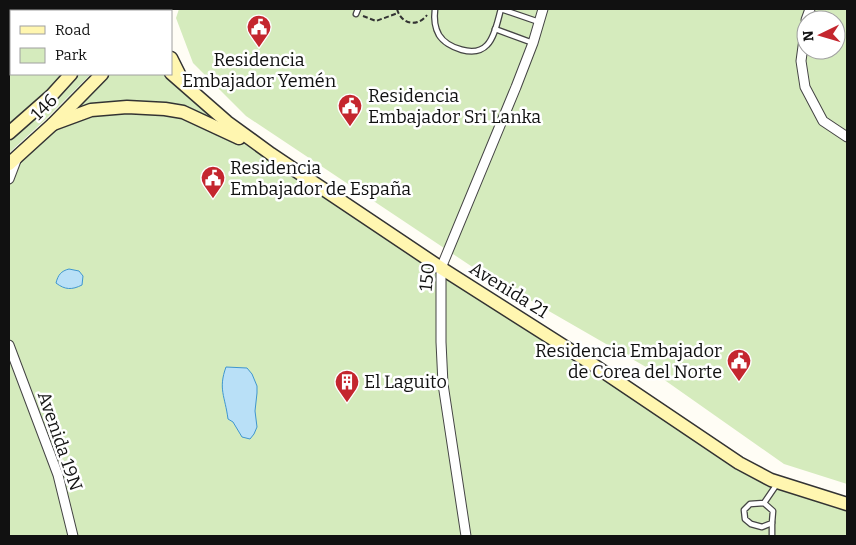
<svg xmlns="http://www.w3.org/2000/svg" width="856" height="545" font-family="Bitter,serif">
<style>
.green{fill:#d5ebbd;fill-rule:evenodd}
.water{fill:#b9e0f7;stroke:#3f96cf}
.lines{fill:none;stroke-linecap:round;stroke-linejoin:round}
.lane-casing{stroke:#444;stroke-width:7}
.street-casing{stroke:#444;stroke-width:11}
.secondary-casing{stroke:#333;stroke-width:15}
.path{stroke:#333;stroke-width:2;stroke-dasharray:5 2.5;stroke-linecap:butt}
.lane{stroke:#fff;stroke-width:4.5}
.street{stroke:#fff;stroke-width:9}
.secondary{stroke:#fff6b0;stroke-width:12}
.labels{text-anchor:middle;stroke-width:5;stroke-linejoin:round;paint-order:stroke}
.poi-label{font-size:18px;fill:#111;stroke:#fff;text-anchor:start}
.street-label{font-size:18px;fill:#111;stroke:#fff}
</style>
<rect width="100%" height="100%" fill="#fffdf5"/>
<g class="green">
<path d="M9 9H123L121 11H11V74H71L9 133Z"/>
<path d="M179 9H847V484L784 464 646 367 474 268 246 116 193 63 176 18ZM806 20H836V50H806Z"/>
<path d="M78 74H91L46 119 9 153V139L46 109Z"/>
<path d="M102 74H171L227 122 771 480 847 504V536H9V164Z"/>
</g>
<g class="water">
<path d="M69 269 79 271 83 276 82 285C72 290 65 290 56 283 58 275 61 271 69 269Z"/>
<path d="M226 367 247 368 252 374 257 386V393L255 411 257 427 254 434 250 439 242 437 233 422 228 419C225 396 218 389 226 367Z"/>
</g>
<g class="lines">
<defs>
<g id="lane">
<path d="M435 9C434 17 435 28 439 35 447 48 475 58 487 45 495 37 498 19 501 9"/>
<path d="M501 9 539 22"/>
<path d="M356 14 358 9"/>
<path d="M495 29 533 43"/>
<path d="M764 503 773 511 772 523 762 527 751 524 745 519 744 510 750 504 764 503 777 484"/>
<path d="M772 523V536"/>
</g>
<g id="street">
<path d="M806 20 810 9"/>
<path d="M806 24 801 61 805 87 823 121 847 137"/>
<path d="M9 179 17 158"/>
<path d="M9 345 58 475 73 536"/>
<path d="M466 536 443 384 441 342V268L516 87 533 43 543 9"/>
</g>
<g id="secondary">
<path d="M121 11 123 9"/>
<path d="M153 11 155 9"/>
<path d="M171 58 182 80"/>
<path d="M171 73 227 122 271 154 441 268 592 364 739 463 771 480 847 504"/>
<path d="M53 124 91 110 127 107 165 109 183 112 239 138"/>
<path d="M9 133 51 96 71 74"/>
<path d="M9 164 53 124 102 74"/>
</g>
</defs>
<use href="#lane" class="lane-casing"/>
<use href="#street" class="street-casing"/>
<use href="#secondary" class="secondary-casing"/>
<g class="path">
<path d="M397 9C401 24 417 28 427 15"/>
<path d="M363 16 376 21 398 13"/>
</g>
<use href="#lane" class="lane"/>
<use href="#street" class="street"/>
<use href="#secondary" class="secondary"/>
</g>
<defs>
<symbol id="civic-pin" viewBox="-11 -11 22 30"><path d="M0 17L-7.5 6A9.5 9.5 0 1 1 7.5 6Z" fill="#c4262e" stroke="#fff"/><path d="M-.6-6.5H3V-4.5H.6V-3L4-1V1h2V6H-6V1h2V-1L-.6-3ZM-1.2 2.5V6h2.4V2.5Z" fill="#fff"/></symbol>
<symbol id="building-pin" viewBox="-11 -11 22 30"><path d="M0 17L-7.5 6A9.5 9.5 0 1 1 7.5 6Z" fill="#c4262e" stroke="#fff"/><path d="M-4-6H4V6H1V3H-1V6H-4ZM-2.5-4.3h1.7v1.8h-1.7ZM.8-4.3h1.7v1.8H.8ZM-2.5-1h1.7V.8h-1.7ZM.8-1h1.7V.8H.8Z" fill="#fff"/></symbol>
</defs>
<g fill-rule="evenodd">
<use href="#civic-pin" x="245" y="13" width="28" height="38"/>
<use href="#civic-pin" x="336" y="92" width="28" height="38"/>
<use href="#civic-pin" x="199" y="164" width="28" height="38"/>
<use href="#civic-pin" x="725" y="347" width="28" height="38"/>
<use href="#building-pin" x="333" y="368" width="28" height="38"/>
</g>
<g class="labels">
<g class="poi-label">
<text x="259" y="66" text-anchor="middle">Residencia<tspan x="259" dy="21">Embajador Yemén</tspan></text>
<text x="368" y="102">Residencia<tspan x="368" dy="21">Embajador Sri Lanka</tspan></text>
<text x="230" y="174">Residencia<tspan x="230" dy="21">Embajador de España</tspan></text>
<text x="722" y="357" text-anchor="end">Residencia Embajador<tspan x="722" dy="21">de Corea del Norte</tspan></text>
<text x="364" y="388">El Laguito</text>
</g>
<g class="street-label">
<text transform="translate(44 107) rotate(-45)" y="6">146</text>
<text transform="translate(427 277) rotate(-84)" y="6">150</text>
<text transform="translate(509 290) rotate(32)" y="6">Avenida 21</text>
<text transform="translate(60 441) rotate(71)" y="6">Avenida 19N</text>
</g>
</g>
<rect width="856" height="545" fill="none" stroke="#111111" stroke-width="20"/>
<rect x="10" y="10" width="162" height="65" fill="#ffffff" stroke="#a0a0a0"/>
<rect x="20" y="26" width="25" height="8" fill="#fff6b0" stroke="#a0a0a0"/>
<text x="55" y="35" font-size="15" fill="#111111">Road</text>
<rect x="20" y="48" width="25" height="15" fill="#d5ebbd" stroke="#a0a0a0"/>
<text x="55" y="60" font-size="15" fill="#111111">Park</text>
<g transform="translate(821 35) rotate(265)"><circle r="24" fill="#ffffff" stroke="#a0a0a0"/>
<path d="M0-4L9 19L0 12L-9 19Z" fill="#c4262e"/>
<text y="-8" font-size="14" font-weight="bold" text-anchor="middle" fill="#111111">N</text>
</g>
</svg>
